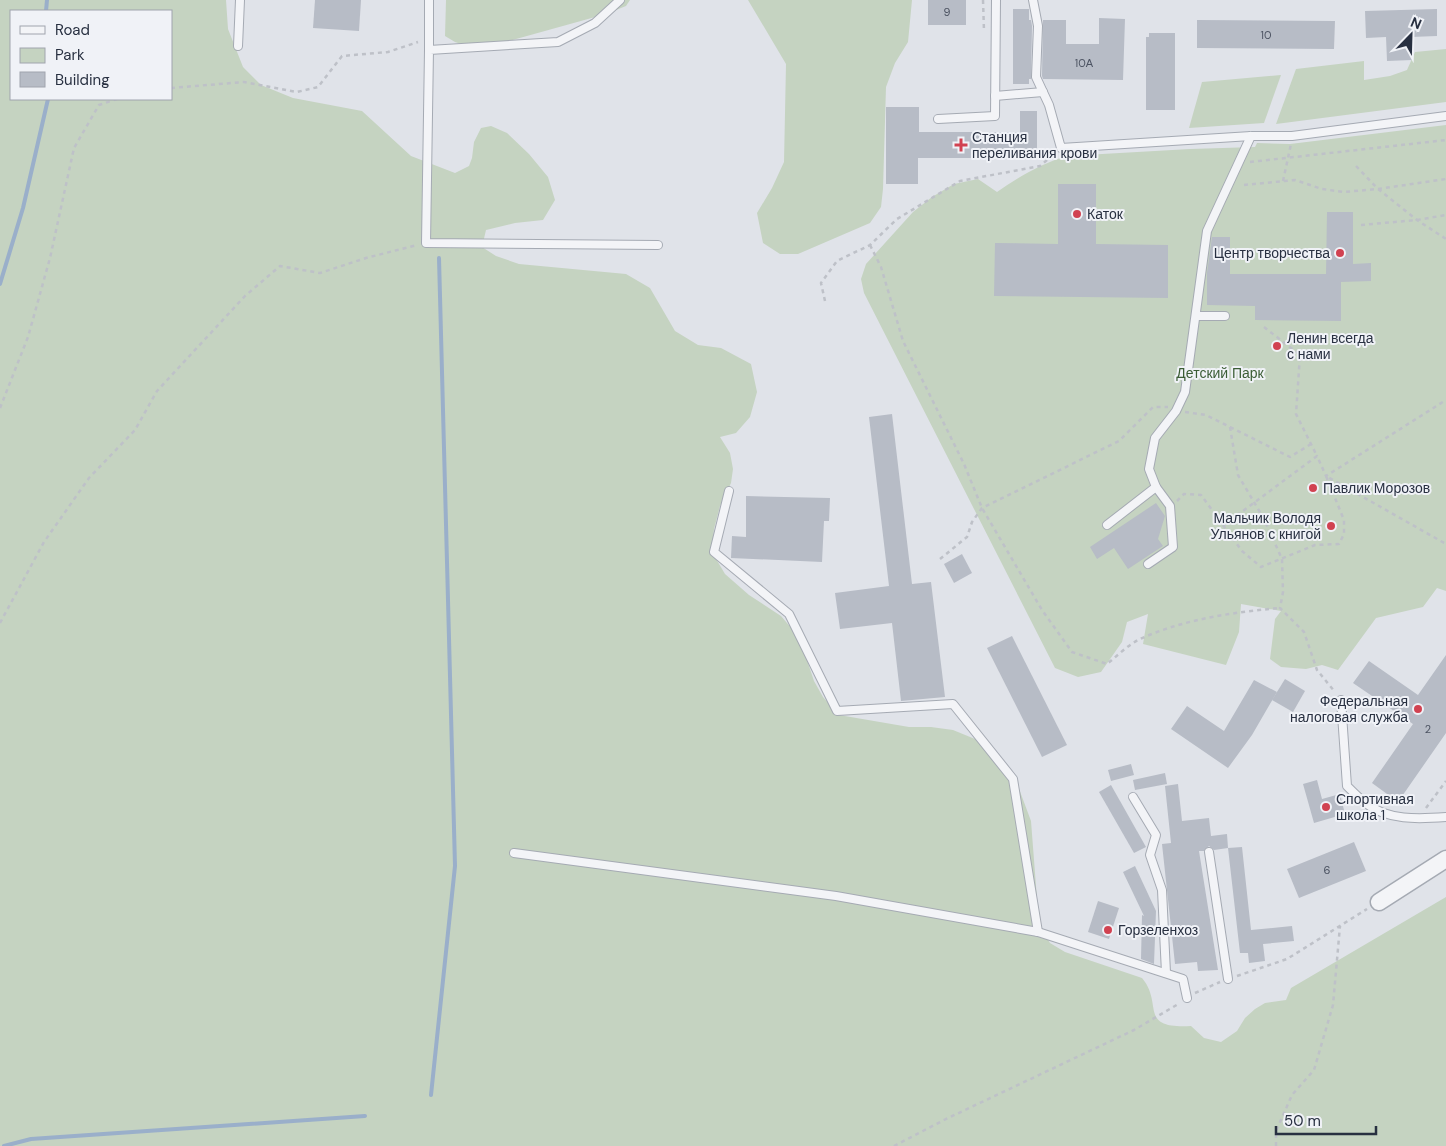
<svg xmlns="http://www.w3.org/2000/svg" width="1446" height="1146" font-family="'DM Sans',sans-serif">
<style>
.green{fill:#c5d3c1;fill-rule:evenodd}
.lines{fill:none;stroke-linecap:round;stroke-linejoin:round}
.stream{stroke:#9aafca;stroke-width:4}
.building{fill:#b7bcc6}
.service-casing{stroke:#a5aab3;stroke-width:10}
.minor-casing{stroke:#a5aab3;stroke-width:19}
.path{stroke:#bec1c8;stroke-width:2.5;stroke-dasharray:4 4;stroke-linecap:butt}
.service{stroke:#f3f4f7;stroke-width:8}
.minor{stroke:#f3f4f7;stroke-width:16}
.poi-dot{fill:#d14251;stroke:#f0f2f7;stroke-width:2}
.labels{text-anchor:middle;stroke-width:4;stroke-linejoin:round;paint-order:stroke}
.number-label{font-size:11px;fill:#4c5362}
.poi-label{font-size:14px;fill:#283041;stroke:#f0f2f7;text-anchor:start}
.park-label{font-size:14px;fill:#3b5d35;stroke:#f0f2f7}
</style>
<rect width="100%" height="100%" fill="#e0e3e9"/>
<g class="green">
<path d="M0 0H226L228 29 243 67 261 85 293 98 362 111 411 156 455 173 469 166 472 158 474 142 481 128 491 126 507 133 529 154 548 177 555 200 543 220 515 223 486 230 482 247 496 256 519 264 626 274 650 288 675 331 698 345 721 348 751 364 757 392 750 417 736 433 720 437 730 453 733 469 731 483 720 506 714 529 712 552 725 574 749 595 781 616 793 630 802 645 814 681 823 697 839 715 909 727H931L953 730 975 739 995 756 1015 778 1031 821 1039 925 1050 943 1065 952 1142 978C1164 1004 1137 1029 1191 1026L1204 1038 1221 1042 1237 1031 1245 1018 1255 1009 1265 1003 1286 1000 1291 988 1446 897V1146H0ZM11 11H171V99H11Z"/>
<path d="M446 0H630L626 6 606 14 495 45 473 48 455 42 445 36Z"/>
<path d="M748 0H912L908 42 895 63 886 87 883 189 881 207 870 223 798 254H780L763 243 757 213 772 188 784 162 786 64Z"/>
<path d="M1446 49V102L1276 124 1296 69 1364 61V80L1390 76 1407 70 1415 52Z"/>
<path d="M1281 75 1264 123 1189 128 1202 82Z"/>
<path d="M1446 125V591L1437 588 1423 607 1376 618 1338 670 1322 665 1306 669 1281 667 1270 659 1275 619 1281 611 1241 604 1239 632 1226 665 1143 644 1148 614 1127 622 1122 642 1101 672 1078 677 1055 668 864 293 861 279 866 264 913 212 932 197 954 184 978 179 997 192C1018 177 1043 163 1067 156L1190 149 1255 147 1257 143 1290 144Z"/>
</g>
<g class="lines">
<g class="stream">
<path d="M46 11 47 0"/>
<path d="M0 284 23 208 48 99"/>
<path d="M431 1095 455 866 439 258"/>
<path d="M4 1146 31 1139 365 1116"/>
</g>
</g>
<g class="building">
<path d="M315 0H361L359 31 313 28Z"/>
<rect x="928" y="0" width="38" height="25"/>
<path d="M1013 9H1029V20H1031L1032 26 1031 79H1029V84H1013Z"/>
<path d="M1437 9V36L1411 37 1412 60 1387 61 1386 37 1366 38 1365 11Z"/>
<path d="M1099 18 1125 19 1123 80 1043 79 1042 76 1043 20H1066V44H1099Z"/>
<path d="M1197 20 1335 21 1334 49 1197 48Z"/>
<path d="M1149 33H1175V110H1146V37H1149Z"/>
<path d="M886 107H919V132H1020V111H1037V158H918V184H886Z"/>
<path d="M1058 184H1096V244L1168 245V298L994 296 995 243 1058 244Z"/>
<path d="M1327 212H1353V264L1371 263V281L1341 282V321L1255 320V306L1207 305V273L1212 237H1230V274H1326Z"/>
<path d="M892 414 912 584 931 582 945 697 901 701 892 623 840 629 835 593 889 586 869 417Z"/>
<path d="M746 496 830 498 829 521H824L822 562 731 558 732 536 746 537Z"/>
<path d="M1156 503 1165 516 1158 539 1163 546 1128 569 1114 548 1097 559 1090 547Z"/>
<path d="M962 554 972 573 954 583 944 564Z"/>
<path d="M1012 636 1067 745 1042 757 987 648Z"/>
<path d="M1446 655V733L1398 802 1372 783 1413 724 1353 683 1369 661 1418 695Z"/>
<path d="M1285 679 1305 691 1293 712 1272 700Z"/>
<path d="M1254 680 1277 692 1252 735 1228 768 1171 729 1187 706 1224 731Z"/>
<path d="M1131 764 1134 775 1111 781 1108 770Z"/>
<path d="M1165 773 1167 784 1135 790 1133 780Z"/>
<path d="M1317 780 1322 799 1340 794 1345 814 1314 823 1303 784Z"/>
<path d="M1178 784 1182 821 1209 818 1211 836 1227 834 1228 848 1214 850 1209 846 1204 851H1199L1218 970 1198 971 1197 962 1175 964 1162 844 1171 843 1165 786Z"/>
<path d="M1111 785 1146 847 1134 853 1099 792Z"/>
<path d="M1354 842 1366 871 1299 898 1287 869Z"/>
<path d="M1242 847 1251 930 1292 926 1294 941 1263 944 1265 961 1249 963 1248 953H1240L1228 848Z"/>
<path d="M1135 866 1156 911 1154 964 1141 959 1142 915 1144 916 1123 872Z"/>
<path d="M1098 901 1119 908 1109 939 1088 932Z"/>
</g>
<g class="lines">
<defs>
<g id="service">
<path d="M620 0 595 23 558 42 429 50 426 243 658 245"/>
<path d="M1033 0 1038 26 1036 77 1049 105 1061 148 1251 136H1292L1446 116"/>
<path d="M238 46 240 0"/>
<path d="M429 50V0"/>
<path d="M995 96 1043 92"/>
<path d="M938 119 995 116 996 0"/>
<path d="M1196 316H1225"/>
<path d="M729 491 714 552 789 614 837 711 953 704 1013 779 1038 932"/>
<path d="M1107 525 1156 487"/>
<path d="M1148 564 1173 547 1170 506 1156 487 1149 469 1155 438 1176 411 1185 392 1207 231 1251 136"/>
<path d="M1341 700 1347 786C1352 791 1358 797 1364 802 1387 821 1419 819 1446 817"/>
<path d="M1133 797 1156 835 1150 855 1162 890 1166 973"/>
<path d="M1209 852 1228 979"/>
<path d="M514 853 836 896 1038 932 1183 979 1187 998"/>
</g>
<path id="minor" d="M1379 902 1446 859"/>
</defs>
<use href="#service" class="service-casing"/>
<use href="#minor" class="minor-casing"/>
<g class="path">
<path d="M983 0 984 31"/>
<path d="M171 88 244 82 297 92 318 87 342 56 388 52 418 42"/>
<path d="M1250 162 1446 140"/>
<path d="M1356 166 1378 189 1417 220 1446 239"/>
<path d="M1283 181 1291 144"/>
<path d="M1244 185 1295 180 1322 189 1344 192 1378 189 1446 179"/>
<path d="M1361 225 1417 220 1446 215"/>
<path d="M870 245 881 267 903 341 964 464 982 508 1042 610 1072 652 1107 664C1117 656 1127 646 1138 640 1180 620 1233 612 1280 608"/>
<path d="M825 301 821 283 837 261 870 245 897 219 960 181 1040 166 1054 154"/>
<path d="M1264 327 1300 355 1296 414 1317 456"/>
<path d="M0 408 28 337 50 258 74 148 99 105 117 99"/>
<path d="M1185 412 1206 415 1230 427 1238 475 1264 519 1282 559 1283 592 1280 608 1304 632 1317 670 1335 692"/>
<path d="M1230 427 1290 457 1311 444"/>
<path d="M1177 501 1184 494 1201 495 1242 551 1261 567 1315 545 1339 544 1344 534V520L1326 476 1446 544"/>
<path d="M1224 525 1317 456 1326 476 1446 400"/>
<path d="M940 559 967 537 972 522 982 508 1119 441 1153 407H1168"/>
<path d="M0 623 44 542 89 478 135 430 157 391 245 296 280 266 320 273 366 258 417 245"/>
<path d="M1426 808 1446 781"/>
<path d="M1237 976 1287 959 1367 909"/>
<path d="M1195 993 1220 982"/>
<path d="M894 1146 946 1119 1134 1030 1180 1003"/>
<path d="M1276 1146V1131L1292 1095 1314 1070 1333 1005 1340 926"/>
</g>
<use href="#service" class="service"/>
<use href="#minor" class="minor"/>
</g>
<g class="poi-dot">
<path d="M958.5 137.5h5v5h5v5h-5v5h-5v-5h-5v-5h5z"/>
<circle cx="1077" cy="214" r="5"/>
<circle cx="1340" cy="253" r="5"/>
<circle cx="1277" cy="346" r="5"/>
<circle cx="1313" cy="488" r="5"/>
<circle cx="1331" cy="526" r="5"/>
<circle cx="1418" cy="709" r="5"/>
<circle cx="1326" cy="807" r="5"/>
<circle cx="1108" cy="930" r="5"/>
</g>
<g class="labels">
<g class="number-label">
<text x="947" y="16">9</text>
<text x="1266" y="39">10</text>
<text x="1084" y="67">10А</text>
<text x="1428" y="733">2</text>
<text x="1327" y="874">6</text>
</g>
<g class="poi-label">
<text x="972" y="142">Станция<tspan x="972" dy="16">переливания крови</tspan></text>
<text x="1087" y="219">Каток</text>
<text x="1330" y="258" text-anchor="end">Центр творчества</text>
<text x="1287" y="343">Ленин всегда<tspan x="1287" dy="16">с нами</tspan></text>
<text x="1323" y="493">Павлик Морозов</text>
<text x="1321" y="523" text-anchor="end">Мальчик Володя<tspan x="1321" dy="16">Ульянов с книгой</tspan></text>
<text x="1408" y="706" text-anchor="end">Федеральная<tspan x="1408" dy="16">налоговая служба</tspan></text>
<text x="1336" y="804">Спортивная<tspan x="1336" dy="16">школа 1</tspan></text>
<text x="1118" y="935">Горзеленхоз</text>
</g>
<g class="park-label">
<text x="1220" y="378">Детский Парк</text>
</g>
</g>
<rect x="10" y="10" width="162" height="90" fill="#f0f2f7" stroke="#a0a4ae"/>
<rect x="20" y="26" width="25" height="8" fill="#f3f4f7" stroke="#a0a4ae"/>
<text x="55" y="35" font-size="15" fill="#283041">Road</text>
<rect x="20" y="48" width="25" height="15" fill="#c5d3c1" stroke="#a0a4ae"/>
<text x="55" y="60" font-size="15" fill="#283041">Park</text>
<rect x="20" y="72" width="25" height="15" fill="#b7bcc6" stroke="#a0a4ae"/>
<text x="55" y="85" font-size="15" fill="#283041">Building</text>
<g transform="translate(1411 35) rotate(23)" stroke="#f0f2f7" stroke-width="4" paint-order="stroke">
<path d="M0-4L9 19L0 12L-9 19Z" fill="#283041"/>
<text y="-8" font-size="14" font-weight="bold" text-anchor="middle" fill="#283041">N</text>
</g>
<path d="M1276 1126v8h100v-8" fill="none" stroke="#283041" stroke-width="2.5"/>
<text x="1284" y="1126" font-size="15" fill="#283041" stroke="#f0f2f7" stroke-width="4" paint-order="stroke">50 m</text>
</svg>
